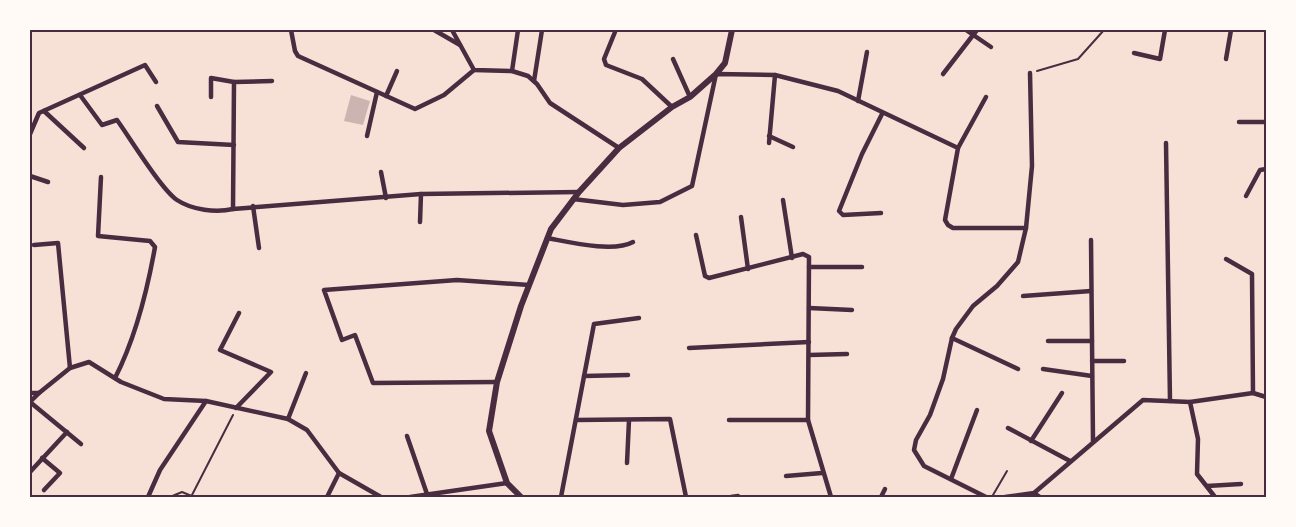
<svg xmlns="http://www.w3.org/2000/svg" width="1296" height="527" font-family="'Fira Sans Condensed',sans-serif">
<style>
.building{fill:#ccb4b1}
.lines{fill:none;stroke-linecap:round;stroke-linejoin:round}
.path{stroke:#4a2c40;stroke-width:2}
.minor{stroke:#4a2c40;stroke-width:4.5}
.secondary{stroke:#4a2c40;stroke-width:6}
.neatline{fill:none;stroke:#4a2c40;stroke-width:2}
</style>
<rect width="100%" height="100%" fill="#f7e1d7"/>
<path class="building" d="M351 95 370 101 363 125 344 121Z"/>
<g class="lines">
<g class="path">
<path d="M1037 71 1078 59 1104 30"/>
<path d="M192 495 233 415"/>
<path d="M993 495 1007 471"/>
<path d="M170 497 182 492 194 497"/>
</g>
<g class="minor">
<path d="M291 30 295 51 298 56 415 109 444 95 474 70"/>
<path d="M434 30 460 45"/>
<path d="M452 30 474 70 512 71 528 76 537 84 550 103 619 148"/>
<path d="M966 30 991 47"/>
<path d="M615 32 604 59 606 65 642 79 672 107"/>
<path d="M1134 53 1160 59 1165 30"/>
<path d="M673 59 690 97"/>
<path d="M1226 59 1231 30"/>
<path d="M512 71 518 30"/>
<path d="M943 74 977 30"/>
<path d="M272 81 234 82 233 209 421 194 579 192"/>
<path d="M534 81 542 30"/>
<path d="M80 95 102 125 117 120C130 138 161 189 177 200 192 210 216 213 233 209"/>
<path d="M386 96 397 71"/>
<path d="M211 97V78L234 82"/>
<path d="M858 101 867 52"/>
<path d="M157 106 178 142 234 145"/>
<path d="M44 111 84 148"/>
<path d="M1239 122H1266"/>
<path d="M30 134 39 113 145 65 156 82"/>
<path d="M367 136 377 92"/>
<path d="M769 136 793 147"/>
<path d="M769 143 775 75"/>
<path d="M1166 143 1170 401"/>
<path d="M958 148 986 97"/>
<path d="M381 172 386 198"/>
<path d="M30 176 48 182"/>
<path d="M101 177 98 236 150 241 155 247C147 292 136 337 115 378"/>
<path d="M1246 196 1260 170 1266 169"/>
<path d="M573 199 623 205 660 202 692 186 716 74 775 75 838 91 958 148 945 220 948 225 953 228H1026L1018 262 997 286 973 306 956 329 952 338 943 379 930 415 916 440 914 450 924 466 986 497"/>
<path d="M783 200 792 258"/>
<path d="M253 206 259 248"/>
<path d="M881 213 843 215 839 211 862 154 882 114"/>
<path d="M741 217 748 269"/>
<path d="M420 222 421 194"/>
<path d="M1026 228 1032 166 1030 73"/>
<path d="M696 235 705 276 709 278 803 254 809 257 808 420 831 497"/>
<path d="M547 238C569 242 613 253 633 242"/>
<path d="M1091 240 1093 441"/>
<path d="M34 245 58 243 70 368"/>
<path d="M1226 259 1252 274 1253 393"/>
<path d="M809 267H862"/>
<path d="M1023 296 1091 291"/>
<path d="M809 308 852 310"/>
<path d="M952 338 1018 369"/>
<path d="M1048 341H1092"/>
<path d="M689 348 809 342"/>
<path d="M809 355 847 354"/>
<path d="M1092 361H1124"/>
<path d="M1043 369 1092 376"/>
<path d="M584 376 628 375"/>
<path d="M497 382 373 383 355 335 342 340 324 290 457 280 529 285"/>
<path d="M30 393H39L70 368 89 362 121 382 164 399 206 401 288 419 307 430 339 473 381 497"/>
<path d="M39 393 30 402 81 444"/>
<path d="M1190 402 1198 439 1197 474 1215 497"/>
<path d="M236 408 271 372 220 350 239 313"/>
<path d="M288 419 306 373"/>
<path d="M576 420 670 419 686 497"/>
<path d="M729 420H808"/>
<path d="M1008 428 1070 461"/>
<path d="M407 436 427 494"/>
<path d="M1031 441 1062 393"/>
<path d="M42 458 60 473 44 490"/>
<path d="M627 463 629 420"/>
<path d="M30 472 67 432"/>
<path d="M786 476 822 473"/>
<path d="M951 479 977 410"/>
<path d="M1207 486 1241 484"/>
<path d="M1034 493 1040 497"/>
<path d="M148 497 160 470 206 401"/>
<path d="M327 497 339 473"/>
<path d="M410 497 507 483"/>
<path d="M561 497 594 324 639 318"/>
<path d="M731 497 738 496"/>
<path d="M881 497 885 489"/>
<path d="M1005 497 1034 493 1143 400 1190 402 1253 393 1266 397"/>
</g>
<path class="secondary" d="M521 497 507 483 489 431 497 382 521 306 551 229 579 192 619 148 672 107 690 97 716 74 725 63 732 30"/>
</g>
<rect width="1296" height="527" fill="none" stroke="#fffaf5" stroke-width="62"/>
<rect x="31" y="31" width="1234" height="465" class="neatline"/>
</svg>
